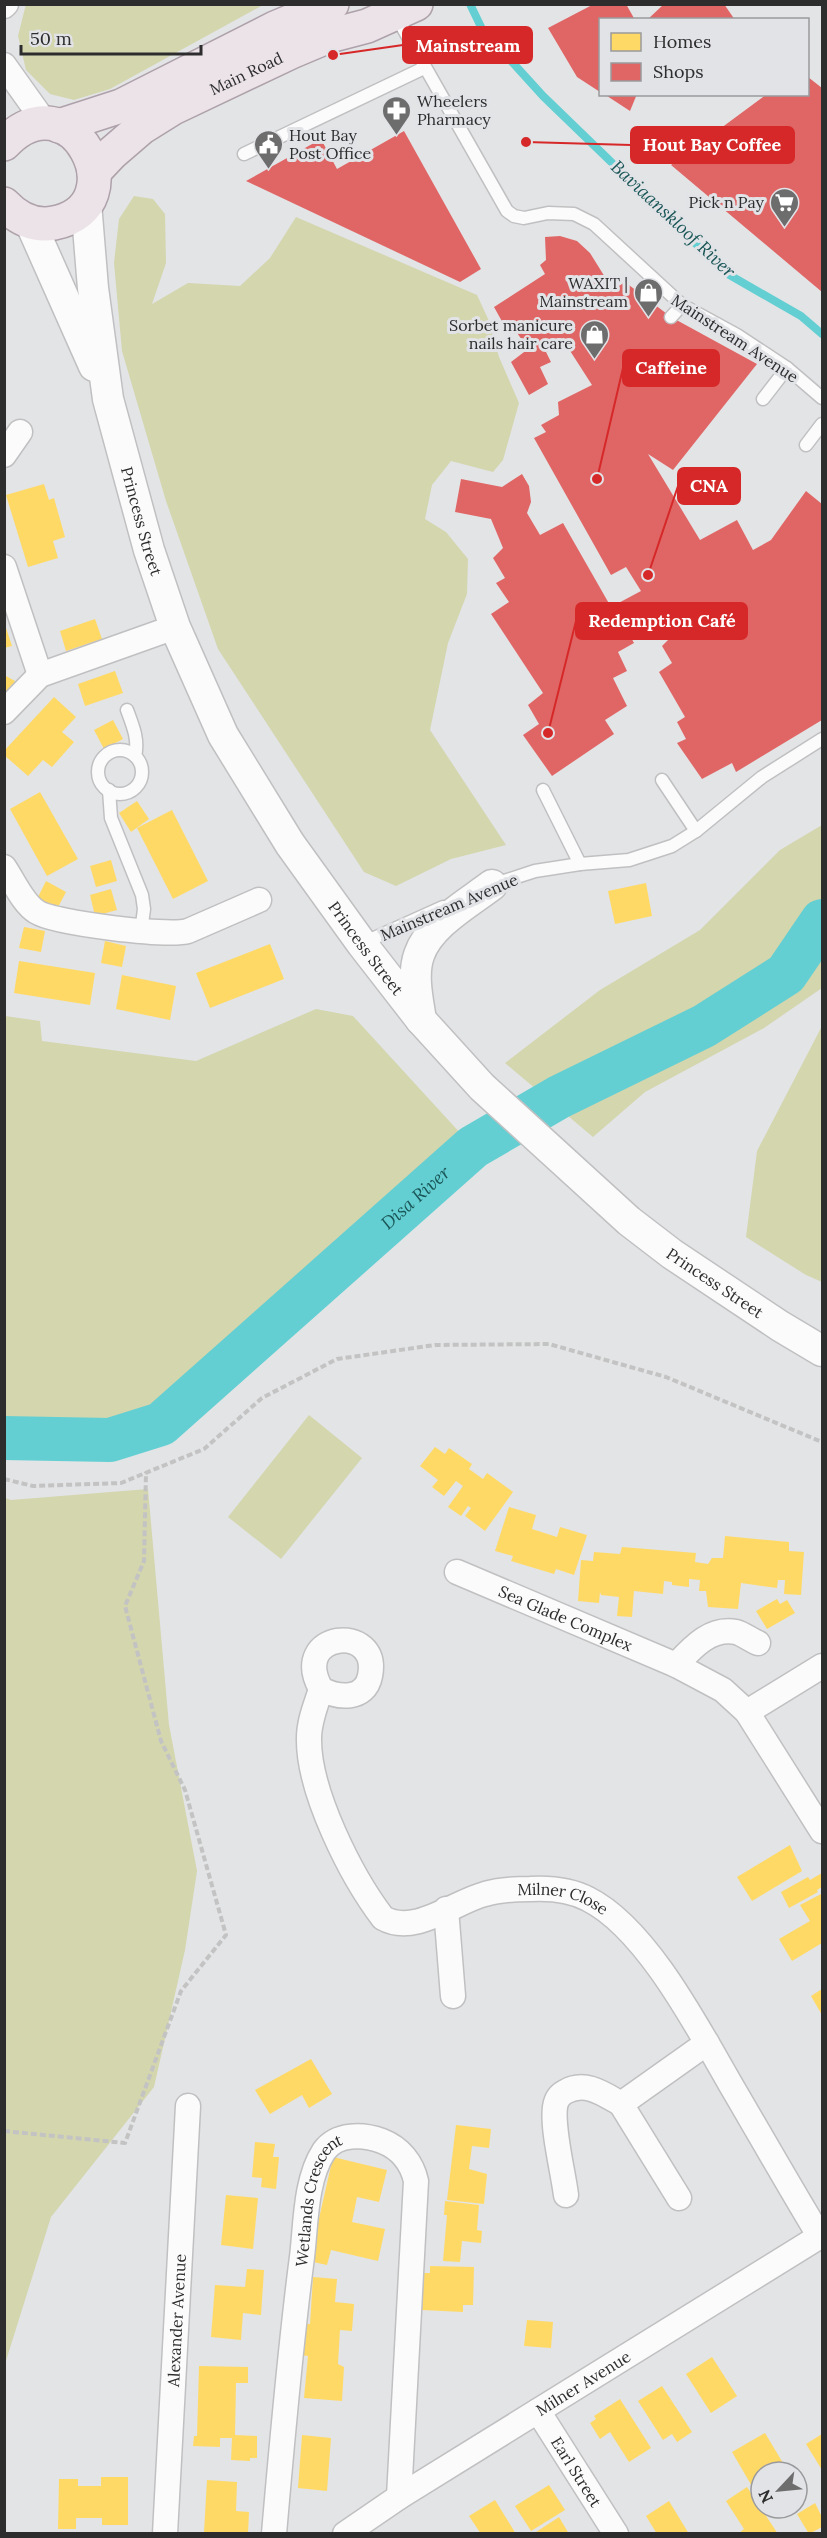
<svg xmlns="http://www.w3.org/2000/svg" width="827" height="2538" font-family="Lora,serif">
<style>
.green{fill:#d4d6ae}
.homes{fill:#ffd966}
.shops{fill:#e06666}
.lines{fill:none;stroke-linecap:round;stroke-linejoin:round}
.stream{stroke:#64cfd2;stroke-width:8}
.river{stroke:#64cfd2;stroke-width:44}
.service-casing{stroke:#c0c0c2;stroke-width:15}
.minor-casing{stroke:#c0c0c2;stroke-width:27}
.tertiary-casing{stroke:#c0c0c2;stroke-width:33}
.primary-casing{stroke:#aea1aa;stroke-width:36}
.path{stroke:#c3c3c3;stroke-width:4;stroke-dasharray:6 3;stroke-linecap:butt}
.service{stroke:#fbfbfb;stroke-width:12}
.minor{stroke:#fbfbfb;stroke-width:24}
.tertiary{stroke:#fbfbfb;stroke-width:30}
.primary{stroke:#ece3e8;stroke-width:33}
.labels{text-anchor:middle;stroke-width:6;stroke-linejoin:round;paint-order:stroke}
.street-label{font-size:16px;fill:#2d2d2e;stroke:#e2e3e7}
.poi-label{font-size:16px;fill:#2d2d2e;stroke:#e2e3e7;text-anchor:end}
.water-label{font-size:18px;font-style:italic;fill:#1a5657;stroke:#e2e3e7}
.leader{fill:none;stroke:#d62828;stroke-width:2}
.callout-dot{fill:#d62828;stroke:#e2e3e7;stroke-width:2}
.callout{fill:#d62828;stroke:#d62828;stroke-width:2}
.callout-label{font-size:18px;text-anchor:middle;font-weight:bold;fill:#fff}
</style>
<rect width="100%" height="100%" fill="#e3e4e6"/>
<g class="green">
<path d="M26 4H263V5L110 89 74 100 50 94 26 70 18 36Z"/>
<path d="M134 196 153 199 165 214 166 263 152 304 188 283 240 286 270 258 296 217 477 295 489 321 499 357 519 403 503 460 493 472 451 461 432 485 425 519 446 532 468 559 467 594 448 643 430 730 506 845 451 859 396 886 364 872 218 649 166 501 122 351 114 263 119 219Z"/>
<path d="M822 825V988L764 1028 645 1092 593 1137 505 1063 600 990 700 930 780 850Z"/>
<path d="M316 1009 353 1016 473 1147 161 1424 110 1440 5 1438V1016L40 1021 42 1041 196 1061Z"/>
<path d="M822 1026V1282L806 1275 746 1237 757 1151Z"/>
<path d="M309 1415 362 1458 281 1559 228 1517Z"/>
<path d="M148 1489 169 1725 197 1871 185 1950 154 2087 51 2217 5 2364V1498L11 1500Z"/>
</g>
<g class="homes">
<path d="M44 484 49 500 54 498 65 537 53 541 58 558 28 567 6 495Z"/>
<path d="M95 619 102 639 66 651 60 631Z"/>
<path d="M4 622 12 646 4 648Z"/>
<path d="M115 671 123 693 85 706 78 684Z"/>
<path d="M4 675 15 681 4 701Z"/>
<path d="M54 697 76 717 62 732 74 742 52 767 43 760 28 776 4 755V751Z"/>
<path d="M113 720 123 739 104 749 94 730Z"/>
<path d="M40 792 78 859 47 876 10 809Z"/>
<path d="M137 801 149 819 131 832 119 813Z"/>
<path d="M172 810 208 881 173 899 137 828Z"/>
<path d="M111 860 117 881 96 887 90 866Z"/>
<path d="M46 881 66 892 56 911 36 901Z"/>
<path d="M646 883 652 916 615 924 608 891Z"/>
<path d="M111 889 117 910 95 916 90 895Z"/>
<path d="M24 927 45 931 41 952 19 948Z"/>
<path d="M105 941 126 946 122 967 101 963Z"/>
<path d="M270 944 284 979 210 1008 196 973Z"/>
<path d="M19 961 95 973 90 1005 14 993Z"/>
<path d="M122 975 176 986 170 1020 116 1009Z"/>
<path d="M435 1447 445 1454 449 1448 472 1464 469 1469 483 1479 487 1473 513 1492 485 1531 465 1516 471 1508 468 1506 461 1516 448 1507 463 1486 456 1481 444 1496 432 1487 438 1480 420 1466Z"/>
<path d="M509 1507 536 1515 532 1529 557 1537 560 1527 587 1535 574 1575 556 1569 554 1574 511 1561 513 1556 495 1551Z"/>
<path d="M725 1536 789 1542V1551L804 1552 801 1595 784 1594 785 1580H778L777 1588 741 1583 738 1609 708 1607 706 1591H699L700 1580 689 1579V1587L672 1585V1582L664 1581 663 1594 634 1591 632 1617 617 1616 619 1597 601 1595 600 1592 599 1603 578 1601 581 1560 593 1561 594 1552 620 1554 622 1547 696 1553 695 1562 708 1564 712 1558H723Z"/>
<path d="M777 1599 780 1604 787 1600 795 1613 767 1629 756 1611Z"/>
<path d="M790 1845 802 1871 752 1901 737 1877Z"/>
<path d="M822 1873V1887L817 1890 818 1892 789 1908 781 1892 808 1877 810 1880Z"/>
<path d="M821 1894 822 1897V1943L792 1961 779 1939 810 1921 800 1905Z"/>
<path d="M822 1989V2015L811 1996Z"/>
<path d="M311 2059 332 2094 309 2108 302 2095 270 2114 255 2090Z"/>
<path d="M456 2125 491 2129 489 2148 472 2146 469 2169 487 2174 484 2204 447 2200Z"/>
<path d="M255 2142 275 2144 273 2157H279L276 2189 261 2187 262 2178 252 2177Z"/>
<path d="M333 2157 387 2170 379 2202 357 2197 352 2222 385 2229 378 2261 331 2250 327 2265 313 2262 312 2249Z"/>
<path d="M226 2195 258 2198 253 2249 221 2245Z"/>
<path d="M445 2201 479 2205 477 2230 482 2231 481 2243 462 2241 460 2262 443 2261 447 2215H444Z"/>
<path d="M430 2266 474 2267 473 2305H463V2312L422 2310 423 2273H430Z"/>
<path d="M247 2269 264 2270 261 2315 243 2313 241 2340 211 2337 215 2285 245 2287Z"/>
<path d="M313 2277 337 2279 335 2302 354 2304 352 2331 340 2330 338 2364 344 2367 342 2401 304 2398 308 2356 300 2355 302 2324H310Z"/>
<path d="M527 2320 553 2322 551 2348 524 2346Z"/>
<path d="M712 2357 737 2396 711 2413 686 2374Z"/>
<path d="M199 2366 248 2367V2383H236L235 2435 257 2436V2458H250V2461L231 2460 232 2438H220V2447L193 2446 194 2436H197Z"/>
<path d="M662 2386 692 2432 677 2442 672 2434 663 2440 638 2401Z"/>
<path d="M620 2399 651 2448 629 2462 610 2432 600 2439 590 2423 596 2419 594 2416Z"/>
<path d="M765 2433 783 2463 775 2468 777 2472H761V2493L757 2495 732 2452Z"/>
<path d="M822 2434V2470L806 2444Z"/>
<path d="M302 2435 331 2438 327 2491 298 2488Z"/>
<path d="M101 2477H128V2525H102V2518H76V2529H58L59 2479H78V2486H101Z"/>
<path d="M207 2480 237 2482 236 2511 249 2512 248 2534 204 2532Z"/>
<path d="M549 2485 565 2510 531 2531 515 2506Z"/>
<path d="M747 2487 778 2534H738L744 2529 726 2501Z"/>
<path d="M495 2500 516 2534H481L469 2516Z"/>
<path d="M669 2501 689 2534H657L646 2516Z"/>
<path d="M815 2503 822 2517V2527L809 2534 797 2514Z"/>
<path d="M559 2517 569 2534H533Z"/>
</g>
<g class="shops">
<path d="M594 4H626L635 20H600V92L577 77 548 28Z"/>
<path d="M664 4H724L735 20H647Z"/>
<path d="M808 77 822 88V292L671 165 767 94H808Z"/>
<path d="M604 94H637L630 111Z"/>
<path d="M404 131 481 269 460 282 246 181 321 139 337 169Z"/>
<path d="M560 236 577 241 590 253 613 290 625 282 671 317 757 364 673 470 648 454 700 540 737 520 753 550 771 540 806 491 822 504V720L736 772 732 763 702 779 677 743 686 739 677 722 685 717 659 672 672 663 662 646 669 639 657 616 627 630 634 643 618 652 627 671 613 678 627 706 605 720 614 734 552 776 523 735 539 724 528 705 543 693 491 614 509 602 496 583 505 578 493 558 503 548 491 519 455 512 461 479 502 487 522 474 529 486 531 502 527 513 540 535 563 523 611 607 641 591 626 567 611 575 534 438 546 432 541 425 559 415 558 402 592 385 565 343 546 352 551 362 540 367 548 384 529 395 511 362 528 349 509 321 504 325 494 307 545 274 540 265 546 260 545 237Z"/>
</g>
<g class="lines">
<path class="stream" d="M470 4 482 29 543 96 726 273 801 316 822 334"/>
<path class="river" id="s1" d="M4 1438 110 1440 161 1424 473 1147 559 1097 704 1026 786 974 822 921"/>
<defs>
<g id="service">
<path d="M395 14 507 211 514 216 524 218 548 213 574 214 594 224 682 305 737 335 787 368 822 398"/>
<path d="M244 154 424 68"/>
<path d="M671 317 682 305"/>
<path d="M763 399 787 368"/>
<path d="M806 445 822 424"/>
<path d="M127 710C133 726 139 740 135 756"/>
<circle cx="120" cy="772" r="22"/>
<path d="M662 780 696 831"/>
<path d="M109 790 111 818 142 895 144 909 141 932"/>
<path d="M543 790 580 864"/>
<path d="M492 885 535 871 580 864 629 860 672 846 696 831 762 777 822 739"/>
<path d="M363 943 443 907"/>
</g>
<g id="minor">
<path d="M4 6 6 4"/>
<path d="M4 65 46 124"/>
<path d="M4 455 20 432"/>
<path d="M4 567 40 675"/>
<path d="M4 712 40 675 175 627"/>
<path d="M4 867C13 880 23 904 37 912 54 923 167 937 188 931L259 900"/>
<path id="s2" d="M457 1572 676 1665 723 1690 747 1712 822 1831"/>
<path d="M676 1665C692 1648 710 1627 736 1632 743 1634 751 1640 758 1643"/>
<path id="s3" d="M321 1689C338 1698 365 1701 370 1676 381 1622 289 1632 321 1689 316 1705 309 1721 309 1738 308 1791 351 1876 383 1918 415 1936 454 1902 485 1894 498 1890 516 1889 530 1889 548 1888 571 1890 588 1899 648 1929 701 2034 735 2092 763 2140 791 2189 820 2237"/>
<path d="M747 1712 822 1666"/>
<path d="M446 1909 453 1996"/>
<path d="M621 2104 679 2198"/>
<path d="M566 2195C563 2171 552 2129 555 2107 556 2100 559 2095 565 2092 585 2080 604 2094 621 2104L707 2043"/>
<path id="s4" d="M538 2411 616 2534"/>
<path id="s5" d="M165 2534 188 2106"/>
<path id="s6" d="M274 2534C282 2441 290 2349 302 2257 306 2224 305 2180 324 2151 337 2133 363 2134 382 2141 400 2148 412 2163 416 2181L399 2497"/>
<path id="s7" d="M345 2534 399 2497 822 2235"/>
</g>
<g id="tertiary">
<path id="s8" d="M86 203 93 288 108 399 149 550 175 627 223 735 290 844 362 944 421 1020 482 1087 629 1221 672 1254 780 1326 822 1351"/>
<path d="M30 222 94 366"/>
<path d="M421 1020C418 1000 412 975 419 955 429 925 467 904 492 885"/>
</g>
<g id="primary">
<path d="M59 126 121 106 275 28 332 4"/>
<path d="M4 144C71 72 140 206 54 223 34 227 17 218 4 204"/>
<path id="s9" d="M94 172 112 153 141 128 173 108 291 52 329 36 367 26 416 4"/>
</g>
</defs>
<use href="#service" class="service-casing"/>
<use href="#minor" class="minor-casing"/>
<use href="#tertiary" class="tertiary-casing"/>
<use href="#primary" class="primary-casing"/>
<g class="path">
<path d="M4 1479 33 1486 121 1483 204 1449 262 1398 337 1359 435 1345 549 1344 666 1377 822 1442"/>
<path d="M4 2131 125 2143 181 1991 226 1935 185 1790 161 1741 125 1606 144 1561 146 1472"/>
</g>
<use href="#service" class="service"/>
<use href="#minor" class="minor"/>
<use href="#tertiary" class="tertiary"/>
<use href="#primary" class="primary"/>
</g>
<defs>
<symbol id="pharmacy-pin" viewBox="-11 -11 22 30"><path d="M0 17L-7.5 6A9.5 9.5 0 1 1 7.5 6Z" fill="#6d6d6e" stroke="#e2e3e7"/><path d="M-2-6h4v4h4v4h-4v4h-4v-4h-4v-4h4Z" fill="#fff"/></symbol>
<symbol id="civic-pin" viewBox="-11 -11 22 30"><path d="M0 17L-7.5 6A9.5 9.5 0 1 1 7.5 6Z" fill="#6d6d6e" stroke="#e2e3e7"/><path d="M-.6-6.5H3V-4.5H.6V-3L4-1V1h2V6H-6V1h2V-1L-.6-3ZM-1.2 2.5V6h2.4V2.5Z" fill="#fff"/></symbol>
<symbol id="supermarket-pin" viewBox="-11 -11 22 30"><path d="M0 17L-7.5 6A9.5 9.5 0 1 1 7.5 6Z" fill="#6d6d6e" stroke="#e2e3e7"/><path d="M-6-5.5h2.5l.6 2H6L4.5 2H-2.5L-4.4-4H-6ZM-1.5 3.2a1.3 1.3 0 1 0 .1 0ZM3 3.2a1.3 1.3 0 1 0 .1 0Z" fill="#fff"/></symbol>
<symbol id="shop-pin" viewBox="-11 -11 22 30"><path d="M0 17L-7.5 6A9.5 9.5 0 1 1 7.5 6Z" fill="#6d6d6e" stroke="#e2e3e7"/><path d="M-5-2.5h2.3a2.7 3.5 0 0 1 5.4 0H5L5.5 6h-11ZM-1.5-2.5h3a1.5 2.3 0 0 0-3 0Z" fill="#fff"/></symbol>
</defs>
<g fill-rule="evenodd">
<use href="#pharmacy-pin" x="380" y="94" width="33" height="45"/>
<use href="#civic-pin" x="252" y="128" width="33" height="45"/>
<use href="#supermarket-pin" x="768" y="186" width="33" height="45"/>
<use href="#shop-pin" x="632" y="276" width="33" height="45"/>
<use href="#shop-pin" x="578" y="318" width="33" height="45"/>
</g>
<g class="labels">
<g class="street-label">
<text dy="6" stroke="none"><textPath href="#s9" startOffset="183">Main Road</textPath></text>
<text transform="translate(735 338) rotate(33)" y="6">Mainstream Avenue</text>
<text dy="6" stroke="none"><textPath href="#s8" startOffset="324">Princess Street</textPath></text>
<text transform="translate(449 907) rotate(-23)" y="6">Mainstream Avenue</text>
<text dy="6" stroke="none"><textPath href="#s8" startOffset="810">Princess Street</textPath></text>
<text dy="6" stroke="none"><textPath href="#s8" startOffset="1296">Princess Street</textPath></text>
<text dy="6" stroke="none"><textPath href="#s2" startOffset="118">Sea Glade Complex</textPath></text>
<text dy="6" stroke="none"><textPath href="#s3" startOffset="615">Milner Close</textPath></text>
<text dy="6" stroke="none"><textPath href="#s6" startOffset="339">Wetlands Crescent</textPath></text>
<text dy="6" stroke="none"><textPath href="#s5" startOffset="214">Alexander Avenue</textPath></text>
<text dy="6" stroke="none"><textPath href="#s7" startOffset="282">Milner Avenue</textPath></text>
<text dy="6" stroke="none"><textPath href="#s4" startOffset="72">Earl Street</textPath></text>
</g>
<g class="poi-label">
<text x="417" y="107" text-anchor="start">Wheelers<tspan x="417" dy="18">Pharmacy</tspan></text>
<text x="289" y="141" text-anchor="start">Hout Bay<tspan x="289" dy="18">Post Office</tspan></text>
<text x="764" y="208">Pick n Pay</text>
<text x="628" y="289">WAXIT |<tspan x="628" dy="18">Mainstream</tspan></text>
<text x="573" y="331">Sorbet manicure<tspan x="573" dy="18">nails hair care</tspan></text>
</g>
<g class="water-label">
<text transform="translate(673 219) rotate(43)" y="6">Baviaanskloof River</text>
<text dy="6" stroke="none"><textPath href="#s1" startOffset="500">Disa River</textPath></text>
</g>
</g>
<path class="leader" d="M333 55L403 45M526 142L631 145M597 479L623 368M648 575L678 486M548 733L576 621"/>
<g class="callout-dot">
<circle cx="333" cy="55" r="6"/>
<circle cx="526" cy="142" r="6"/>
<circle cx="597" cy="479" r="6"/>
<circle cx="648" cy="575" r="6"/>
<circle cx="548" cy="733" r="6"/>
</g>
<g class="callout">
<rect x="403" y="27" width="129" height="36" rx="6"/>
<rect x="631" y="127" width="163" height="36" rx="6"/>
<rect x="623" y="350" width="96" height="36" rx="6"/>
<rect x="678" y="468" width="62" height="36" rx="6"/>
<rect x="576" y="603" width="171" height="36" rx="6"/>
</g>
<g class="callout-label">
<text x="468" y="52">Mainstream</text>
<text x="712" y="151">Hout Bay Coffee</text>
<text x="671" y="374">Caffeine</text>
<text x="709" y="492">CNA</text>
<text x="662" y="627">Redemption Café</text>
</g>
<rect width="827" height="2538" fill="none" stroke="#2d2d2e" stroke-width="12"/>
<rect x="599" y="18" width="210" height="78" fill="#e2e3e7" stroke="#9a9a9d" stroke-width="1.5"/>
<rect x="611" y="33" width="30" height="18" fill="#ffd966" stroke="#9a9a9d" stroke-width="1.5"/>
<text x="653" y="48" font-size="18" fill="#2d2d2e">Homes</text>
<rect x="611" y="63" width="30" height="18" fill="#e06666" stroke="#9a9a9d" stroke-width="1.5"/>
<text x="653" y="78" font-size="18" fill="#2d2d2e">Shops</text>
<g transform="translate(779 2490) rotate(244)"><circle r="28" fill="#e2e3e7" stroke="#9a9a9d" stroke-width="1.5"/>
<path d="M0-4.5L10 22L0 15L-10 22Z" fill="#6d6d6e"/>
<text y="-9" font-size="16" font-weight="bold" text-anchor="middle" fill="#2d2d2e">N</text>
</g>
<path d="M21 45v9h180v-9" fill="none" stroke="#2d2d2e" stroke-width="3"/>
<text x="30" y="45" font-size="18" fill="#2d2d2e" stroke="#e2e3e7" stroke-width="4.5" paint-order="stroke">50 m</text>
</svg>
